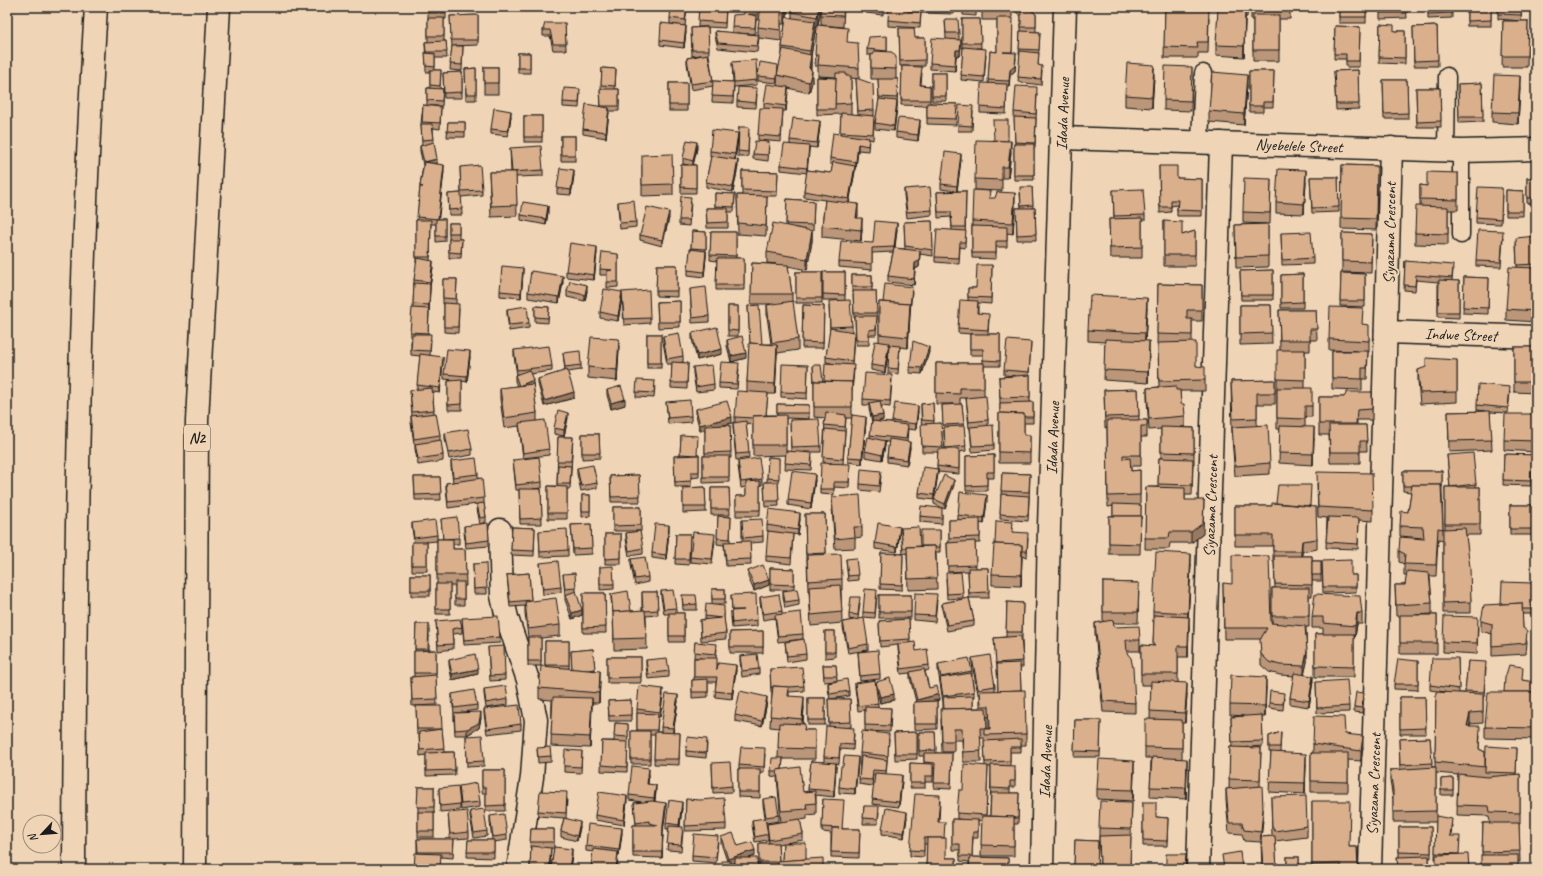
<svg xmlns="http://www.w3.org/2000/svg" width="1543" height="876" font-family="Caveat,sans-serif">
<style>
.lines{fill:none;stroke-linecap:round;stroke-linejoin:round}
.lane-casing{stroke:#1c1c1c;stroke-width:19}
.street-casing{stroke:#1c1c1c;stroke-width:25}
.secondary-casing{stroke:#1c1c1c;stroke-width:25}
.highway-casing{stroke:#1c1c1c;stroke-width:25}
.lane{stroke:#efd5b6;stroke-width:16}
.street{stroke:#efd5b6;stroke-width:22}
.secondary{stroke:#efd5b6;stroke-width:22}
.highway{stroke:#efd5b6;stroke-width:22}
.wall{fill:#bb9678;stroke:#1c1c1c;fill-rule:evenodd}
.shaded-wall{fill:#997a61;stroke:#1c1c1c}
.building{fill:#daaf8b;stroke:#1c1c1c}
.labels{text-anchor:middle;stroke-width:4;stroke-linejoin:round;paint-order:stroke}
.shield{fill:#efd5b6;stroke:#5b544a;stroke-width:1}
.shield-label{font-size:15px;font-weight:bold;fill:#1c1c1c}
.street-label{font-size:16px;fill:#1c1c1c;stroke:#efd5b6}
</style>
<rect width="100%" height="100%" fill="#efd5b6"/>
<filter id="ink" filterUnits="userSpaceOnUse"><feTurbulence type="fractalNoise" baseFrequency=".025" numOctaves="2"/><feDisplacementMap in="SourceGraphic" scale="8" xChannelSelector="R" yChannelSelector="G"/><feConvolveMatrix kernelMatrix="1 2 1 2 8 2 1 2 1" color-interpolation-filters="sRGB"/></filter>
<g filter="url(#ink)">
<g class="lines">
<defs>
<g id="lane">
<path d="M1200 142 1203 73"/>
<path d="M1446 150 1447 76"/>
<path d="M1461 151V235"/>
</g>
<g id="street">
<path d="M1062 138 1461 151 1536 149"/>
<path d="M1386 332 1536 337"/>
<path d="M500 530 502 596 507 618 528 680 536 720 532 777 518 869"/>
<path d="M1198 869 1221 143"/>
<path d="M1370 869 1391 148"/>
</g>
<path id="secondary" d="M1042 869 1049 527 1065 7"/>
<g id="highway">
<path d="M74 869C75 581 78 294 96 7"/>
<path d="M195 869 197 421 219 7"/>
</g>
</defs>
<use href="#lane" class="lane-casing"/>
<use href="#street" class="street-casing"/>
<use href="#secondary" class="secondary-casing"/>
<use href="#highway" class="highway-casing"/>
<use href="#lane" class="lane"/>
<use href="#street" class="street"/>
<use href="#secondary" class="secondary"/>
<use href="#highway" class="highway"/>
</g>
<g class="wall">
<path d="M428 7H446V19H444V41H446L447 58H435V70H441L440 88 443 89 442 106H427V88H430V72H426L425 42H428Z"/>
<rect x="456" y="7" width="14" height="1"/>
<path d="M687 7 685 26 670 24V18Z"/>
<path d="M693 7H726L725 28 708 27 709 55 713 81 733 82 732 62 757 80V85L734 87 733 103 712 102 713 86 691 90 687 63V58L701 55 692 56 691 28 707 27H698L699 7Z"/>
<path d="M758 7V20H756L755 34 736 33 758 35V27L788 7 787 17 792 18V12L820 10V14L818 26 847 42 859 68V79L851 78V114L858 115 856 78 874 110V116H873L874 121 873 140 869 139 868 151 858 150 856 167H855V171L849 203 858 215 857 218 862 229 861 241 822 237V226L825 200 804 197V191L807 173 781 170V165L790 144V140L820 126 817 148 809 147 807 170 831 173 833 164H830V158L840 134 841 114 817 115V77L836 78V77L818 76V66H815L817 27H815V32L811 56V70L812 82 809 93 788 88 786 111H783L781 142 758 140V135L764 108V103L777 85V77V83L758 81V76L778 70V73L782 55V47L785 24H781V41L759 38 757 52 718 48 715 36V31L732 33V27L744 14Z"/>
<path d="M844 7 843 27 821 25V15Z"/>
<path d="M845 7H866V10L846 9Z"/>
<path d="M866 7H883V15L866 13Z"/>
<path d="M913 7H954V14L921 13 920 28 888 26V20L908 11 913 12Z"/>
<path d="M963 7H976V16L963 15Z"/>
<path d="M982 7H1012V53L1016 58 1015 71 1010 75 1009 87H1007L1006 114 980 113V107L988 83 990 51 997 52V20H982Z"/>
<path d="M1016 7H1031V10L1036 14V32H1040L1038 66 1042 71 1041 85 1018 82 1020 55H1019L1020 31H1021V16L1016 12Z"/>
<path d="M1165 7 1209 18 1208 53H1198V58H1164Z"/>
<path d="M1219 7H1248L1247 17H1245L1244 57 1216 55V45Z"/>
<path d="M1251 7H1290V19H1279V61H1253V20H1251Z"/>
<rect x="1339" y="7" width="27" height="16"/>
<path d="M1380 7H1406L1407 18 1380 19Z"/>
<path d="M1428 7H1452V18L1428 19Z"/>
<rect x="1467" y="7" width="24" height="19"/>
<path d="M1498 7H1522L1521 21 1498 19Z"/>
<path d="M478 15V45L455 46H463L462 71 450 70 452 46 450 16Z"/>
<path d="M945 19 959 33V40L961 46 960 55 956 56 955 71 930 69V63L946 39Z"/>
<path d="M962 19H980L981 48H976L986 55 984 82 961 80 963 48H962Z"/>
<path d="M1503 21H1528L1527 67H1502Z"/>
<path d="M565 23 566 50H553L550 36H543V30Z"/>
<path d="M1380 24 1394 31H1405V64L1379 63Z"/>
<path d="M1335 26 1360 27 1359 67H1346V59H1334Z"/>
<path d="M1437 26 1438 66H1414L1413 27Z"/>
<path d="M899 28 915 38H925V66H903L922 73 921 85 930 86V103L957 104 956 125 927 124V106L901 105 902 66H900Z"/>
<path d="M686 32 684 48 660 45V40Z"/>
<path d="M887 36V51L896 68V79H898L897 107 894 131 875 129V123L879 100 878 79H871V55H867V49Z"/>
<rect x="518" y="53" width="12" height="20"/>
<rect x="484" y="67" width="14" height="27"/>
<path d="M1192 67 1191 111 1164 110V100Z"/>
<path d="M476 68V100H466L465 69Z"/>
<path d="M602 68 616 69 615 89H619V111H609L606 138 583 134V129L601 107 600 89H601Z"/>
<path d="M1358 70 1359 109 1336 110 1334 71Z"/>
<path d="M1249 71H1274L1273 107H1263V112H1249Z"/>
<path d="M462 72V98H444L443 73Z"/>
<rect x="932" y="73" width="14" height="28"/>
<path d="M1154 76 1152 108 1125 106V95Z"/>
<path d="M1383 80H1407L1408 119H1384Z"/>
<rect x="669" y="83" width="18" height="28"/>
<path d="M1482 83 1483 122 1459 123 1458 84Z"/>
<path d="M1247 85 1244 125 1209 122V111Z"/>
<path d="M1520 87 1518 124 1492 122V112Z"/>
<path d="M1416 88H1440L1441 127H1417Z"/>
<path d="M1037 93 1035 148H1034V180H1014V144H1015L1014 112Z"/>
<path d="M580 94 579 108 563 107V102Z"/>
<path d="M757 94 756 108 737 107V101Z"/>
<path d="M423 105 441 107 440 129 433 128 434 143 437 164 444 171 438 219H445V241L436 242V224H431L430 261 433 267 430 287 429 309V314L428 334 431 340 430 355 443 362 440 393 433 392 434 413 440 435V440L443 455V461L418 465 415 449V444H414L411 422V416H412L410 390 417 389 420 356 411 355V337H410V332L413 308 414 280 417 263H416V220H417L420 186 423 165 420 151V146L422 145 421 124Z"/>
<path d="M973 111 972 131H958V125Z"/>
<path d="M511 116 508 136 491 134V129Z"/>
<rect x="524" y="116" width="18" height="26"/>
<path d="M448 122H465V137H447Z"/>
<path d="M920 126 918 141 896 138V132Z"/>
<path d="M739 127 749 133 748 157H738Z"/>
<rect x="561" y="136" width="14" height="25"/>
<path d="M738 138 735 160 729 159 738 166 733 192 706 187V182L711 157H710V151Z"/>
<path d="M510 148 543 170V176L516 177 517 216 491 217 489 172H511Z"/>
<path d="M697 148 693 165H696V193H681V165H688L683 164V158Z"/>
<path d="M769 148 768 161 753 159V154Z"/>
<path d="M1011 152 1008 178H1002V191L975 190V179Z"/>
<path d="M961 159 957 191H966L965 248 960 247 959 264 935 262V257L952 230 951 217 938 218 937 192 955 191 941 189V184Z"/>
<path d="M642 165 673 184V195L642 196Z"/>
<path d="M1342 165 1377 166 1376 230 1341 229Z"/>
<path d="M1159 166 1177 178 1202 179V216H1177V205L1171 206V212L1160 213Z"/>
<path d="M460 167 482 190V195L461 197 462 215H449L448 194 461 193Z"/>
<path d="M742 171 778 172 777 196H767L766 236 738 234 737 195H742Z"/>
<path d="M1458 173V210H1448V245L1415 244V233L1420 206V185L1427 186Z"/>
<path d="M574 175 571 195 557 194V188Z"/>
<path d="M1310 177H1338L1339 212 1312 213Z"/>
<path d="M1527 178H1536V204L1527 203Z"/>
<path d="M1271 179 1270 224H1268V267L1236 268 1235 225 1266 224 1243 223V212Z"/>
<path d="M1306 181 1304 214 1276 213V202Z"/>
<path d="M1032 187 1033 208H1035L1036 240H1017L1016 208H1021L1020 193Z"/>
<path d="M1502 188 1501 224 1476 223V217Z"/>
<path d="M904 189 932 210V215L907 218 904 195Z"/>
<path d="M1113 190 1145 215V220H1142V258H1110L1109 219H1114Z"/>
<path d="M1506 190 1523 191V216H1506Z"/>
<path d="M715 193 735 194 734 212H728V228H707L706 208H715Z"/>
<path d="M990 198 1015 204 1013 234 1007 233V247H996V259L972 258V221Z"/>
<path d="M787 199 814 201 813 231H812V241L807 270 788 266 792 294V302L798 339V350L777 353 775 394H768L766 415H777V404L809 405V419L786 418V451L791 452 790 420 821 446V452H804L812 458 811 470 785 469 786 455 753 456V424L746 423 749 458 736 460 733 428V423L735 422V417L747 392V382L750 343 748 306 762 344H771L767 316V305L771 304H751L752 263 776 264 767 263V252L786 226Z"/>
<path d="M618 202 636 222V227L620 229 618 207Z"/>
<path d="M691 202 689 226 679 225V220Z"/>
<path d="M548 212 546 225 521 220V215Z"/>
<path d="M669 218 662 246 640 240V235Z"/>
<path d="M932 221 933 256 920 254 919 267 915 269 914 285 888 282V276L893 252 872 253V270L839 267V262L873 243 897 229 895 248 905 249 904 222Z"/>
<path d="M1164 221 1182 235 1195 231V266H1164Z"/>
<path d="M449 223H459V239H462L461 258H449Z"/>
<path d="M692 231 706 232V257L704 277 688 275V270L691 249Z"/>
<path d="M711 232H736V258H744V290H716L717 261 710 260Z"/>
<path d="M1281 233 1313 258V264L1282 265Z"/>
<path d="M1342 233 1372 234 1371 273 1342 272Z"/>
<path d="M1536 236V322L1506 320V309L1517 267 1516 243Z"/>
<path d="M1503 237 1501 267 1476 266V261Z"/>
<path d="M597 252 594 280 566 277V271Z"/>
<path d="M618 254V287L607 288V275H600V269Z"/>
<path d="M1405 261 1453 270 1452 281H1459V318L1438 317V282L1416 280 1415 291 1404 290Z"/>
<path d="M657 265H677V297L656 296Z"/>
<path d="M992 265 991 304 978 303V313L989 319 988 334H1000V366H984V396L988 420V426L994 445V450L972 452 970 428H969L966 398H960V404H962L966 451 959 452V474L938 472 934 498 954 485 945 509 934 504V500L919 498V493L937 468 938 452H922L921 404 933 403 934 424 941 423 943 449H945L942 405 954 404H936V363H983V355H970V334H972L958 333V328L968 300V288H976Z"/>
<path d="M1273 270V300H1241L1240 271Z"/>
<rect x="796" y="272" width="26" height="31"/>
<path d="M823 272H845V300L852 326V332L854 338 852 365 854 370 852 392V417L866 422 862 464 848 462V457L852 418H846L843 464 850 469 849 488 834 487V495L820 494V489L832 463 823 462 825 418 814 417V385L813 365 823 381H824L835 364 826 362V357L830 332 829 306 839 300H823Z"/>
<path d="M523 273 521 298 500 296V291Z"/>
<path d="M1341 273 1365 274V307L1340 306Z"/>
<path d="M1303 274V308H1281V275Z"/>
<path d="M852 275H872V291H876L877 319 876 335H869V345H856L855 318H854L853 292H852Z"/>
<path d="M1464 277 1489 278 1488 314 1463 313Z"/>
<path d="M443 279H457L456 303 459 309 458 333 444 332V304H443Z"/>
<path d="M563 282 559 303 528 298V292Z"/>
<path d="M1158 284 1202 285V321H1192V342L1196 366 1205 380V391H1180L1181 404 1185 416V427H1181L1194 428V464H1193L1192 495H1185V500L1203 534 1191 543H1170L1169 549H1145L1146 487H1158L1159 458H1161V429L1149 430 1147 399V388L1159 387 1158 345H1157Z"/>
<path d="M690 289 709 316V322L692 323Z"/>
<path d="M567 291H587L585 301 567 297Z"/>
<path d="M622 292 650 318V323L624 325 622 298 618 321 600 318V312Z"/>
<path d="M912 292 910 313 908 348 900 347 898 374 888 373 889 346 885 373 871 370V365L879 342V302H883Z"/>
<path d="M680 301V327L658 328 657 302Z"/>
<path d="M803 305 824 306 823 348H802Z"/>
<path d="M1240 305H1271L1272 344 1240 345Z"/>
<path d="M535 306 549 307 548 323 535 322Z"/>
<rect x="728" y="306" width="10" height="30"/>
<path d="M1147 308 1145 341 1149 352 1148 383 1104 380 1105 342 1088 341V330Z"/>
<path d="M507 309 529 323V328L509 331 507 314Z"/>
<path d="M1279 310H1316L1317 340H1310V351H1305V388L1312 406V417H1305V427L1314 438 1313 465 1279 463 1280 429H1277V379L1280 350Z"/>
<path d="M1362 324 1369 335V352H1368L1367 379H1362V390L1332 389V351H1357L1329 350V339Z"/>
<path d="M692 333 722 354 697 360 692 339Z"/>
<rect x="647" y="334" width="14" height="34"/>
<path d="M663 336 683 356V362L677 363H688L687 389 671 388 672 364H667L663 342Z"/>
<path d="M727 340 746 358 731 362 727 346Z"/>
<path d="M1031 342 1029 376 1030 375V402H1033V423H1024V435H1030V463H999V413H1000V402L999 377 1016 376 1004 375V370Z"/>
<path d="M1514 347H1536V393L1514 392Z"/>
<path d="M514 350 552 366V371L530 374 533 384 537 413V421L549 449V455L523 458 519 426 504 428 500 399V388L517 386 515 381V375H517L514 356Z"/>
<path d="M619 350 617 381 588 378V367Z"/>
<path d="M929 352 922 374 910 373V367Z"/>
<path d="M563 353 581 365V370L568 372 574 398 544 406 538 384V379L565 371Z"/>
<path d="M470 357 467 382 462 381V410H448V381L454 380 444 379V374Z"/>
<path d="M1457 360V402L1420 404 1418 381V370Z"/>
<path d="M808 365 807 399 781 397V392Z"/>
<path d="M693 367 714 384V390L696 392 693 373Z"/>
<path d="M739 369 737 389 719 388V383Z"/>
<path d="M892 380 890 407 881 406 883 420 877 422 892 423V421L918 411 916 430 908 429 907 442 910 448 907 465 887 462V457L889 442H885V446L882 460 865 457V451L870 437 872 422 869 409V405H863V399Z"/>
<path d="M1275 380V404H1257V426L1270 463V474L1235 476 1232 438 1231 381Z"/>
<path d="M655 386 654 398 636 397V392Z"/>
<path d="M1138 389 1139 420H1147V437H1141V466H1131V471L1140 470V505H1141L1140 554H1109V516H1113V506L1108 507 1107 427 1105 428 1104 390Z"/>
<path d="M607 390 625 405 611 409 607 395Z"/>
<path d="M1372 392V420H1357V425H1366L1367 451H1360V463H1330L1329 435H1319V397H1344Z"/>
<path d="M1510 392 1508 413 1490 412 1492 450 1449 452 1448 412 1485 411 1477 410V405Z"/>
<path d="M666 402 691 416V422L668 424Z"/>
<path d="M696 409 732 423 722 425H730L731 458H729V482L703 483V456H705V430L700 431 696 415Z"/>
<path d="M1536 414V452L1504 450V440Z"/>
<path d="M568 418 564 436 554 434V428Z"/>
<path d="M445 433 472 449V455L449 459 445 439Z"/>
<path d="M582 434H599L600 458 582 459Z"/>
<path d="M681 435 697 455H699V477L691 478V487H675L674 456H680Z"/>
<path d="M558 437H573L570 489H567V519H548V486H557Z"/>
<path d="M1504 454 1536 455V477L1531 476V486L1503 485Z"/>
<path d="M994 455V478H987V491H966V456Z"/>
<path d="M1447 455 1476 484V487H1480V535H1466L1471 602V613H1443V540L1438 539 1436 576H1430L1432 603V614L1416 615H1437V654H1400V616H1396L1395 585H1405L1407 575H1404V564L1399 562V551L1423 539V538L1400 536V526L1408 512 1411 492 1403 491V471H1442V492L1443 529H1445V487H1450Z"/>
<path d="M768 457 779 458 778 484 779 506 765 507 764 482H767Z"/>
<path d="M513 460 542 482V488L533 489H541L542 524H520L519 490H516Z"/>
<path d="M451 461 478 474V479L484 498V503L486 517V522L480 524 477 509V504L448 508 446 488V483L453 482 451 467Z"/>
<path d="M738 461 762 479V485H760V516H736V496H746V487L741 488 738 466Z"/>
<path d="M577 468 597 483V488L581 491 577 474Z"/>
<path d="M1002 473 1030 474 1029 502 1028 521 1000 519Z"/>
<path d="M639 475 640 502H611L610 476Z"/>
<path d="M881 476 879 492 860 490V484Z"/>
<path d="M414 477H440L441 500H415Z"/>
<path d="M815 480 811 509 788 505V500Z"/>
<path d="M1317 483 1373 510V521L1359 520 1358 549 1326 548 1327 518 1318 517Z"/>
<path d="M705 487 706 512 683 513V488Z"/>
<path d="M711 488H729L730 515H711Z"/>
<path d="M582 495H590V516L582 517Z"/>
<path d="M832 497 862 527V537L855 538V548L835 549 832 508Z"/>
<path d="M987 500 984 524 980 523V543H975L976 568H988L989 598H969L974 621V626L947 631 942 609V603L969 598 968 571 948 572 947 543 949 542V520H958V515Z"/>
<rect x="1510" y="505" width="26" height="30"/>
<path d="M1235 506H1310L1317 539V549L1302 552V556H1312V596H1309V627H1306L1307 662 1304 674 1313 681 1309 707 1290 704V698L1294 676 1280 675 1269 672 1261 665V639H1224L1223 583 1271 623H1272V588H1275L1274 562H1273V546H1235Z"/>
<rect x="613" y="507" width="28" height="24"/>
<path d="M805 514H825L826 555 842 579V590H841L842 623 811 626 809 591H808L807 559H806Z"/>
<path d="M942 514V524L920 522V516Z"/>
<path d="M718 516 731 517 730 542 742 541V520L763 536V542L750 543 751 565 726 566 724 545 717 544Z"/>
<path d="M441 519 459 538V544H453V549H465L466 586H464V605H455V586H450V614H436V584H437V539H443Z"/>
<path d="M800 519 798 535 793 534 791 564 766 561V556L781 533 767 531V525Z"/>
<path d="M412 523 437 535V541L426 542H427V571H412V542H414L412 528Z"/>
<path d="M591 524 592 554 573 555 571 525Z"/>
<path d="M464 526 489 540V546L466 548 464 532Z"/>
<path d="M512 527 535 528 534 556 511 555Z"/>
<path d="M901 528 920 546H921L940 530V552H936L937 589 908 590 907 553 903 554 902 590 880 589 881 553 903 554Z"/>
<path d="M1013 528V532L1028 538 1027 557 1022 556 1021 586 992 585V574Z"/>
<path d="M539 531 568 550V556L540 557Z"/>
<path d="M669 531 666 560 652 558V553Z"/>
<path d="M900 532 897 552 875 549V543Z"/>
<path d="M626 533 643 548V554L629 556 626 539Z"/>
<rect x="605" y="534" width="16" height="30"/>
<path d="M676 534H690L689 565 675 564Z"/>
<path d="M715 540 712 564 690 562V557Z"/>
<path d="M631 559 648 577V582L635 585 631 565Z"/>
<path d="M846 559 858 575V580L848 581Z"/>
<rect x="1312" y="561" width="9" height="20"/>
<path d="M1322 561 1351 575H1356V592L1323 593Z"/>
<path d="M540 563 561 587V592L543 595Z"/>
<path d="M473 564 487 588V594H474Z"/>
<path d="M1191 564 1188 617 1189 628 1188 657H1178V682L1187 694 1185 723H1182V758L1187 769 1186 799 1150 797 1151 758H1145V747L1150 719 1151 685H1141V645L1153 646 1154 622H1153V611Z"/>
<path d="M600 567 614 584V589L600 590Z"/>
<path d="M770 568 794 569V589L799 600V605L785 608 783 597V591L787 590H770Z"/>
<path d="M748 571 769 585 754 591 748 577Z"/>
<path d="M529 573 531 601 560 625V636L541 638V666H528V637L525 613V606L510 607 507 575Z"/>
<path d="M563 574 576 588V592L582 615 572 619 565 600V595L567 594 565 595Z"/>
<rect x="411" y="575" width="19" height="21"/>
<path d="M946 578 963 593V598L947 599Z"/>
<path d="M1103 582 1139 583 1138 623H1113L1114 627 1140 640V651H1127L1135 703V713L1103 712 1095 633V623L1103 622Z"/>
<rect x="712" y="589" width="13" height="15"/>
<path d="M1533 589 1532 614H1522L1523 628 1527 642 1526 654 1492 656V634L1481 631V621L1501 604Z"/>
<path d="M661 591 676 608V613H684V642H669V614H664L661 597Z"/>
<path d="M642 592H657L658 615 646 616 647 649 614 650 613 612 611 599V594L631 611H642Z"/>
<path d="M583 593H605L606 633H583Z"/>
<path d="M682 595 697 604V610H683Z"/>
<path d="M731 595 757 620V626L732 628 731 617V611H732Z"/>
<rect x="879" y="595" width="32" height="23"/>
<path d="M877 596 875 618 863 617V612Z"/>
<path d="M760 597 782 611V614L803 634V639L778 642 775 618 763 620 760 602Z"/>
<path d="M937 600 935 622 914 620V615Z"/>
<path d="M1007 602 1023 603 1022 638 1023 667H1020L1021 690 1026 734V745H1021V752H1010V766L1015 771V787H1010V793H1019L1018 824H1014V856H981L982 821 978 820V838H973L972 857 1008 858V869H969V862L960 861V850H952V819L967 820 957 819V813L963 790 985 765 984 738H980L981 762H963L962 740H954V752H942L941 720 943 709V702L938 670V664L972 671V677L974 692V697H973V708H980V694H978L972 664V658L995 686V691H998L997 668 994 638 1006 637ZM989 716V729H987V717ZM988 767H991L990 816H986Z"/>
<path d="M860 603 858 619 868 644V650L848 653 843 627V622L854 620 849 619V614Z"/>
<path d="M724 611V619L726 633V639L701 641 700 620 705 619V616Z"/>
<path d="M1362 613V624H1357L1355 637H1354V677H1315V634H1323V628H1312V617Z"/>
<path d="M462 618 500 637V643L464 645Z"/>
<path d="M909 619 910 642 916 651 929 665V670L925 671 929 688 939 700 933 701H937V729L914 730V702H916L910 678V673L901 674 898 649V645L880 647 879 621Z"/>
<path d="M436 621 462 627V633L453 634V649L438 651Z"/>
<path d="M416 624H429V650H436V678L437 705 412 706 411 677 414 676V651H415Z"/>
<path d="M1478 627 1477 654 1443 652V642Z"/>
<path d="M763 631V653H730V632Z"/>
<path d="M825 631H835V657L825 658Z"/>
<path d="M545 641H569V668L572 669 571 651 593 649 595 670 600 682 599 703H592L590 748 551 746 552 700 539 699V688L545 667Z"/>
<path d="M695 642 717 649 716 658 717 670H736L732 699 715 697 716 682H708V697L692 698V680H694V658H701H694Z"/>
<path d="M785 642 806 654V659L787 662Z"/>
<path d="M488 647 505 675V680L490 681Z"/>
<path d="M858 652 880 674V679L860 681Z"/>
<path d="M740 656 759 669V674L742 677 740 661Z"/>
<rect x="607" y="657" width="34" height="26"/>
<path d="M1458 658 1459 693H1465L1468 661 1486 668 1484 698H1483V723L1470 724V726L1480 736 1479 749 1485 752 1517 748 1516 775 1520 774V824H1519L1520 862 1482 855 1483 823H1490L1489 816 1457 815 1458 775 1436 773V816L1452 825 1451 836 1459 854 1435 859 1436 822H1393V799L1390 781V770H1400L1399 739 1430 738 1432 767H1435L1436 692H1445L1430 690V685Z"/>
<path d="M449 660 478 674 452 680 449 665Z"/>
<path d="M646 660 669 671V677L648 679 646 666Z"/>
<path d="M1418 661V690L1394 689V684Z"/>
<path d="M823 665H836L837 681 849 691V696L831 699H850L851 727 844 728 854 734 853 750 840 749 839 764 836 763 834 797 816 795V814L807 815V819L800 820 803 834V840L786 843 806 859 823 869H777V867H759V843H769L767 829V824L781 822 777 777 771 776V771L778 758 779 728 770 727 772 693H771L770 669 804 686V691L789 692V696L804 707 803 724 805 730H815V759H783L782 769 803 792 808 791 811 761 824 762V757L829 726 828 699H830L828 689V683L836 681 824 682ZM783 843 782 861H779L778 844Z"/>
<path d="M1523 680 1535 687 1534 703 1536 714V739L1485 738V727L1504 692Z"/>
<path d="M876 682 894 700 880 703 876 687Z"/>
<path d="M1316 682 1349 706V712L1317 713Z"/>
<path d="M855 683 878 703V708H891L890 732 865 731V710L858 711 855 688Z"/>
<path d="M1266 687 1265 717H1262L1263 746 1238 748H1261L1260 786 1263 819 1261 837 1272 836 1271 797 1307 826V837L1275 841 1277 869H1262L1261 842 1244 841 1242 834 1229 833 1226 800V789H1229L1230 747H1232L1231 717 1244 716 1230 715V705Z"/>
<path d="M484 689 508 699V705L486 708 484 694Z"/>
<path d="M452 694 477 705V710L456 713 481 718 479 728 467 735H455L454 719V713L452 699Z"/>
<path d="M663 695 660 717H658L657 732H661V727L678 701 673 733H680L679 765 654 764 655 735H650V764H631V731H637V709Z"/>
<path d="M1400 697H1425L1426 734H1400Z"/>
<rect x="808" y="698" width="17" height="27"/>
<path d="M1284 698 1283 710 1269 708V703Z"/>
<path d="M1364 698 1362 713 1354 712V707Z"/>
<path d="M631 700V721H609L608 701Z"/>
<path d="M767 702 762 726 735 721V715Z"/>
<path d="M416 706 442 729 444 752H454L455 775 426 776V755L420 756 419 735H417Z"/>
<path d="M484 709 521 724V730L487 734 484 714Z"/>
<path d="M1075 720H1101L1100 757H1074Z"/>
<path d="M615 723 628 724 627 772 601 771 602 741H614Z"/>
<path d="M917 732V759L895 760 894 733Z"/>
<path d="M919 732H935L936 753H952L951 789 934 788 935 768H933V782H925V788H910V763L924 764V756H919Z"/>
<path d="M1281 732 1280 752 1306 764 1305 794 1269 792 1271 752H1269V736Z"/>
<path d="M1345 734 1363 747 1361 761 1348 760V792H1311V753H1313V744Z"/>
<path d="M466 736 484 761V766L467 767Z"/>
<path d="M889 739 886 774 902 781 899 807 872 804 875 775H873L872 786 859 784 860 759V753Z"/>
<path d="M707 744 706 758 686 756V751Z"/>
<path d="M537 748 551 756V762L538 763Z"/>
<path d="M582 751 581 773 564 772V766Z"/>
<path d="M765 754 764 772H760V798L738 797V769H739V765Z"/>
<path d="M858 762 855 794 839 793V787L843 766Z"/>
<path d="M712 763 732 786V792L713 793Z"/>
<path d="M482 770H505V811H486V793H482Z"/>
<path d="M1134 771 1133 801 1097 799V789Z"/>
<path d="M649 774 648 784 656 791 655 801 666 808 663 831 662 858 633 857V825H636L634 803 642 802 629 800V795Z"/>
<path d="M1453 778V795H1441V779Z"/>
<path d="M459 786 480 802V807L461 810 459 792Z"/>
<rect x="418" y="787" width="16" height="50"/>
<path d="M439 788 460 804V810L440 812Z"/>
<path d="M567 798 566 818 580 827 577 841 561 837V831L564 818 538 816V811Z"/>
<path d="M686 799 726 824V830L685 831Z"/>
<path d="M763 799 779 815V821L766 823 763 805Z"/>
<path d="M823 799 843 829H860L859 858 831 857V833L822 832Z"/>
<path d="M940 800 939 822 944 838 946 858H956V869H926L927 844H924V857L910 856V850Z"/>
<path d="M1312 801 1349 847H1357L1358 869H1312Z"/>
<path d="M627 802 624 825 595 820V815Z"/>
<path d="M1132 802 1130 869H1100L1099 846V828Z"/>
<path d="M1143 802 1156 817 1168 818 1167 846H1143Z"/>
<path d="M864 806 879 812 878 824H863Z"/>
<path d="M682 808 680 827 683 832 681 851 667 850 669 829H666V823Z"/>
<path d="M470 811 487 831V836L474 838 470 817Z"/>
<path d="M448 813 469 832V838L454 839 453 858 441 857 417 853V839H450Z"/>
<path d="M490 816 507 835V840L494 842V858L467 857 468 840H492L490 822Z"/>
<path d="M907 817 904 838 882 834V829Z"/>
<path d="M752 820 768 834V840L755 842 752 825Z"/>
<path d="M1399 827H1431V858H1429V869H1398L1397 857H1399Z"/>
<path d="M531 829H554V847L572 854 570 869H551L554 848H551L550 869H523H530L531 848H530Z"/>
<path d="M622 833 619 855H618L617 869H591L593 852 586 851V846Z"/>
<path d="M721 837 755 856 748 858 758 869H735V862L730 864 727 861 721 843Z"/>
<path d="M1075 840 1098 841 1097 869H1074Z"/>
<path d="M718 841 716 863 692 861V855Z"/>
<rect x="1287" y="857" width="12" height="12"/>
</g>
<g class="shaded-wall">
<path d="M786 7H788V9L785 24V13Z"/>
<path d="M819 7H820V14L817 27V17Z"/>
<path d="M1245 10V20L1244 57V46Z"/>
<path d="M815 21V32L811 56V66L809 78V68L810 59V51Z"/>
<path d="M686 26V32L684 48V43Z"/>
<path d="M961 40 960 55 956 56 955 71 956 50Z"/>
<path d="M1016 53 1015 71 1010 75 1009 87 1010 70Z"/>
<path d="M1154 65V76L1152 108V97Z"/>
<path d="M812 71V82L809 93V82Z"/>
<path d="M1247 75V85L1244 125V114Z"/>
<path d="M1520 76V87L1518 124V113Z"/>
<path d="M788 87V92L786 111V106Z"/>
<path d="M897 101V107L894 131V126Z"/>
<path d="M609 108V113L606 138V132Z"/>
<path d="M511 111V116L508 136V131Z"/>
<path d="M920 120V126L918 141V135Z"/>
<path d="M820 121V126L817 148V143Z"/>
<path d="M738 133V138L735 160V154Z"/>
<path d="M1011 141V152L1008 178V167Z"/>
<path d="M697 142V148L693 166V161Z"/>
<path d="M858 144V150L856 167V162Z"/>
<path d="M809 146V152L807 173V168Z"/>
<path d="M961 154V159L957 191V186Z"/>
<path d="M437 159V164L424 162Z"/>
<path d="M738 160V166L733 192V187Z"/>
<path d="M444 165V171L438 224V219Z"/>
<path d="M855 166V171L849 204V199Z"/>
<path d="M574 170V175L571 195V190Z"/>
<path d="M1306 170V181L1304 214V204Z"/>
<path d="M1015 193V204L1013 234V223Z"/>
<path d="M858 204V215L856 228V218Z"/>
<path d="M548 206V212L546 225V219Z"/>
<path d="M669 212V218L662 246V240Z"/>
<path d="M862 218V229L861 241V230Z"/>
<path d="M897 223V229L894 252V247Z"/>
<path d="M812 231V241L807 270V259Z"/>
<path d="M597 247V252L594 280V275Z"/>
<path d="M706 251V257L704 277V272Z"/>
<path d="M920 251 919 267 915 269 914 285 915 263Z"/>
<path d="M433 261V267L430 287 429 311 430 282Z"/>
<path d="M523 268V273L521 298V293Z"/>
<path d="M563 276V282L559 303V297Z"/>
<path d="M587 285V291L585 301V295Z"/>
<path d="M622 292V298L618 321V316Z"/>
<path d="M1147 298V308L1145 344V333Z"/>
<path d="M910 304V315L908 348V337Z"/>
<path d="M619 339V350L617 381V370Z"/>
<path d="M1149 341V352L1148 383V372Z"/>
<path d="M889 343V349L885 373V367Z"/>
<path d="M777 345V355L775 394V384Z"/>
<path d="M929 347V352L922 374V368Z"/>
<path d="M722 349V354L697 360V355Z"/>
<path d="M470 351V357L467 382V376Z"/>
<path d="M746 353V358L731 362V356Z"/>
<path d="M443 357V362L440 393V388Z"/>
<path d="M533 380V386H519Z"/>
<path d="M574 392V398L544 406V401Z"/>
<path d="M625 399V405L611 409V403Z"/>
<path d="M918 406V411L916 430V424Z"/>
<path d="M568 413V418L564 436V430Z"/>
<path d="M883 415V420L872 423V417Z"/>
<path d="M732 417V423L700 431V425Z"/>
<path d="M866 417V422L862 464V458Z"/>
<path d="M1314 427V438L1313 465V454Z"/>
<path d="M885 441V446L882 460V455Z"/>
<path d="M910 442V448L907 465V460Z"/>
<path d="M938 469V474L934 500V495Z"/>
<path d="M815 474V480L811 509V503Z"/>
<path d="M954 480V485L945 509V504Z"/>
<path d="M987 495V500L984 524V518Z"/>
<path d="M1204 500 1203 534 1191 543V532Z"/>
<path d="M800 513V519L798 535V530Z"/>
<path d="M669 525V531L666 560V555Z"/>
<path d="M900 527V532L897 552V547Z"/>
<path d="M1302 541V552L1301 562V551Z"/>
<path d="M1022 545V556L1021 586V575Z"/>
<path d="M1191 554V564L1188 624V613Z"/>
<path d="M769 580V585L754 591V585Z"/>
<path d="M582 610V615L572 619V613Z"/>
<path d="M1357 613V624L1355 637V626Z"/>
<path d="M1189 617V628L1188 657V646Z"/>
<path d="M1307 651V662L1304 676V666Z"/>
<path d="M736 665V670L732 699V693Z"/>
<path d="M478 669V674L452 680V674Z"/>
<path d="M600 671V682L599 703V693Z"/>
<path d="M1313 676V681L1309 707V701Z"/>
<path d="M1266 677V687L1265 717V706Z"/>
<path d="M1187 683V694L1185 723V713Z"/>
<path d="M663 689V695L660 717V712Z"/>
<path d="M894 694V700L880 703V697Z"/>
<path d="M939 694V700L917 705V700Z"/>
<path d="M678 695V701L673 734V728Z"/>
<path d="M767 697V702L762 726V721Z"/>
<path d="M804 697V707L802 730V719Z"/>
<path d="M592 698V709L590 748V737Z"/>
<path d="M481 712V718L479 728 467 735V729Z"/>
<path d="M1470 713V724L1467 737V726Z"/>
<path d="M1363 736V747L1361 761V751Z"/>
<path d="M1306 754V764L1305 794V783Z"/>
<path d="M858 757V762L855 794V789Z"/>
<path d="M1187 759V769L1186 799V788Z"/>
<path d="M1134 761V771L1133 801V790Z"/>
<path d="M836 763V769L834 797V791Z"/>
<path d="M649 768V774L647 790V784Z"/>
<path d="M902 775V781L899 807V802Z"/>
<path d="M656 785V791L654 804V798Z"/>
<path d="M627 796V802L624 825V820Z"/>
<path d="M682 802V808L679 830V825Z"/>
<path d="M666 803V808L663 831 662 858 663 825Z"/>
<path d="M1263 809V819L1261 840V832Z"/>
<path d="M907 812V817L904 838V833Z"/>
<path d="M580 822V827L577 841V836Z"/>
<path d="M622 828V833L619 855V850Z"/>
<path d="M572 849V854L570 869H569Z"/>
<path d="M755 850V856L728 865V859Z"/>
</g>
<g class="building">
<rect x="428" y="7" width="18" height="6"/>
<path d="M671 7H687L685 20 670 18Z"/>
<path d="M699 7H726L725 23 698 21Z"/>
<path d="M744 7H758V14H748L756 16 755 28 732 27 733 15 744 14Z"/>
<path d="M761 7H786L785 13H781V30L758 27Z"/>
<path d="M793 7H819L817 17 792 12Z"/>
<path d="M822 7H844L843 16 821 15Z"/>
<path d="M889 7H908L907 11 921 12 920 23 888 20Z"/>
<path d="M913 7H954V9Z"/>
<rect x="963" y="7" width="13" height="3"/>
<rect x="982" y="7" width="30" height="3"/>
<path d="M1016 7H1031V10L1036 14V27H1021V10Z"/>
<path d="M1165 7H1209L1208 42H1197L1198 48 1164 47Z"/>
<rect x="1251" y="7" width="39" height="2"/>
<rect x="1339" y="7" width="27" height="10"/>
<path d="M1380 7H1406L1407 13H1380Z"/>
<path d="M1428 7H1452V13L1428 14Z"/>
<path d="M1467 7H1491V20L1467 21Z"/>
<path d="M1498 7H1522L1521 15 1498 14Z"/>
<path d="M1218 8 1245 10 1244 46 1216 45Z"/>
<path d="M478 15V40H451L450 16Z"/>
<rect x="1253" y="15" width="26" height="35"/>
<path d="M786 17 815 21 810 51 782 47Z"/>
<rect x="428" y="18" width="16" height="18"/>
<path d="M997 18H1013L1012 52H1003L1016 53 1015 66 1010 70 1009 81 988 80 990 51 997 52Z"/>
<path d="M945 19H958L959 33H946Z"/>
<path d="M962 19H980L981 43H962Z"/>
<path d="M1503 21H1528L1527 56H1502Z"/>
<path d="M545 23H565L566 44H553L550 30H543Z"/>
<path d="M661 23 686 26 684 43 660 40Z"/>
<path d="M1380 24 1394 25V31H1405V58L1379 57Z"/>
<path d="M817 25 848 28 847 42 858 43 859 68 818 65 819 55H815Z"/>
<path d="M1335 26 1360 27 1359 61H1346V54H1334Z"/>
<path d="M1437 26 1438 60 1414 61 1413 27Z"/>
<path d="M708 27 709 50H692L691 28Z"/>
<path d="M899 28H914L915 38H925V60L900 61Z"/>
<path d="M715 31 759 35 757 46 718 43Z"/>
<path d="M1020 31 1040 32 1039 50 1019 49Z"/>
<path d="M887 36V51L867 49 869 37Z"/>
<path d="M932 38 961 40 960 50H956L955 65 930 63Z"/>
<path d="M446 41 447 52H426L425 42Z"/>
<path d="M452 46H463L462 65 450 64Z"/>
<path d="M963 47 986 49 984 77 961 75Z"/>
<path d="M783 49 811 55 809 68 812 71 809 82 777 75Z"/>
<path d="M874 51 892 52 896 57V69L871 68V55L874 54Z"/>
<path d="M1020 51 1039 53 1038 65 1042 66 1041 79 1018 77Z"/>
<path d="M425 53 435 54V67L426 66Z"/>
<rect x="518" y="53" width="12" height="15"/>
<path d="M708 54 713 81 691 84 687 58Z"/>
<path d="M756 60 757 80 734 82 732 62Z"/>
<path d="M760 62 778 65 777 78 758 76Z"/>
<path d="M1127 63 1154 65 1152 97 1125 95Z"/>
<path d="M902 66 922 67 920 85 930 86V100H901Z"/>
<path d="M1165 66 1192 67 1191 101 1164 100Z"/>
<rect x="484" y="67" width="14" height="16"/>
<path d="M476 68V94H466L465 69Z"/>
<path d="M602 68 616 69 615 86 601 85Z"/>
<path d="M430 70H441L440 86 430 85Z"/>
<path d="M1358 70 1359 104H1336L1334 71Z"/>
<path d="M1249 71H1274L1273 102H1263V106H1249Z"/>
<path d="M462 72V92L444 93 443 73Z"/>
<path d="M1212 72 1247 75 1244 114 1209 111Z"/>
<path d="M836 73H846V76H851V103L835 104Z"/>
<rect x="932" y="73" width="14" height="23"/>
<path d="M1494 75 1520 76 1518 113 1492 112Z"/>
<path d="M817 77 836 78 835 109H817Z"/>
<path d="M856 78 873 84 874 110 858 111Z"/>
<path d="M878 79H898L897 98 879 97Z"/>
<path d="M1383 80H1407L1408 113 1384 114Z"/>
<path d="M713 81 734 82 733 97 712 96Z"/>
<rect x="669" y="83" width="18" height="22"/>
<path d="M981 83 1007 84 1006 109 980 107Z"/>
<path d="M1482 83 1483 117H1459L1458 84Z"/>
<path d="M767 84 788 87 786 106 764 103Z"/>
<path d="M1016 86 1037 87 1036 114 1014 112Z"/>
<path d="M738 87 757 88 756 103 737 101Z"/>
<path d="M427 88 443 89 442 101 427 100Z"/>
<path d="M564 88 580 89 579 103 563 102Z"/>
<path d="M1416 88H1440L1441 121 1417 122Z"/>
<path d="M600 89H619V106H601Z"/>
<path d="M879 99 897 101 894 126 875 123Z"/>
<path d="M927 103 957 104 956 119 927 118Z"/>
<path d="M586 104 609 108 606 132 583 129Z"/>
<path d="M423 105 441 107 440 123 422 122Z"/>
<path d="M959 105 973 106 972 126 958 125Z"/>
<path d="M494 108 511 111 508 131 491 129Z"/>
<path d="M760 108 783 109 781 137 758 135Z"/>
<path d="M841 113 874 116 873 134 840 132Z"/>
<rect x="524" y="116" width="18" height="21"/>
<path d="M1014 117 1036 118 1035 143 1015 142Z"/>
<path d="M793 118 820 121 817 143 790 140Z"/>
<path d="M898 118 920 120 918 135 896 132Z"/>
<path d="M993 120H1008V141L994 140Z"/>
<path d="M448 122H465V132L447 131Z"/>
<path d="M421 124H432L434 139 422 140Z"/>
<path d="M739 127H749L748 152 738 151Z"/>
<path d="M712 130 738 133 735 154 710 151Z"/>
<path d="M833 133 869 138 868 146 858 144 856 162 830 158Z"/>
<rect x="561" y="136" width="14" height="19"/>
<path d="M687 140 697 142 693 161 683 158Z"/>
<path d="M976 140 1011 141 1008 167H1002V180L975 179Z"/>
<path d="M755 141 769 142 768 155 753 154Z"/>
<path d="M434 142 437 159 424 162 420 146Z"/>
<path d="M784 144 809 146 807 168 781 165Z"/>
<rect x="1014" y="144" width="20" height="31"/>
<path d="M541 146 543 170 512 172 510 148Z"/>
<path d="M945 152 961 154 957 186 941 184Z"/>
<path d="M672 154 673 184 642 185V155Z"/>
<path d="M711 156 738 160 733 187 706 182Z"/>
<path d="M424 162 444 165 438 219 417 217 420 187H423L420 186Z"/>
<path d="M833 162 855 166 849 199 804 191 807 170 831 173Z"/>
<path d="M480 165 482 190 461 191 460 167Z"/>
<path d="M681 165H696V188L681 187Z"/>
<path d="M1342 165 1377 166 1376 219 1341 218Z"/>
<path d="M1159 166H1177V178L1202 179V211L1177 210 1178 200H1171V207H1160Z"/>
<path d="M560 168 574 170 571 190 557 188Z"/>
<path d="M1278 169 1306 170 1304 204 1276 202Z"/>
<path d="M742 171 778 172 777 191 742 190Z"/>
<path d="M489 172H516L517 205 491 206Z"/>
<path d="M1427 172 1458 173V200L1420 199V185L1427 186Z"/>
<path d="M1310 177H1338L1339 207 1312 208Z"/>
<path d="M1244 178 1271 179 1270 213 1243 212Z"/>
<rect x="1527" y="178" width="9" height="20"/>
<path d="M930 187 932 210 907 212 904 189Z"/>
<path d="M1020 187H1032L1033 205 1021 206Z"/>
<path d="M1478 187 1502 188 1501 219 1476 217Z"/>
<path d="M1143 189 1145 215 1114 216 1113 190Z"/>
<path d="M973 190 990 191 989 198H995L997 192 1015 193 1013 223 972 221Z"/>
<path d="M1506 190 1523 191V211H1506Z"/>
<path d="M966 191 965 227H952L951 212H938L937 192Z"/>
<path d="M461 193 462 209 449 210 448 194Z"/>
<path d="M715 193 735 194 734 207 715 206Z"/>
<path d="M737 195 767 196 766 226 738 223Z"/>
<path d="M681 196 691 197 689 220H679Z"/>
<path d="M787 199 814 201 813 225 786 224Z"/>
<path d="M634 200 636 222 620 223 618 202Z"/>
<path d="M825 200 858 204 856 218H862L861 230 822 226Z"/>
<path d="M523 202 548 206 546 219 521 215Z"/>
<path d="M1416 206 1448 207V234L1415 233Z"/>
<path d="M647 207 669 212 662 240 640 235Z"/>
<path d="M706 208H728V222L707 223Z"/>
<path d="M1016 208H1035L1036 234 1017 235Z"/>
<path d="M1142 218V247L1110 248 1109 219Z"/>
<rect x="436" y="219" width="9" height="17"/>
<path d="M416 220H431L430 257H416Z"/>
<path d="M875 221 897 223 894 247 872 248V264L839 262 841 241 873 243Z"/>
<path d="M932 221 933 250 905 246 904 222Z"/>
<path d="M1164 221 1182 222V235L1195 231V255H1164Z"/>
<rect x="449" y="223" width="10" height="10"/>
<path d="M773 223 812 231 807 259 767 252Z"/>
<path d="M1268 224V256L1236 257 1235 225Z"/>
<path d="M972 226 1007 227V241H996V253H972Z"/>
<path d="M937 229 966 231 965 242H960L959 258 935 257Z"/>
<path d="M1478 230 1503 231 1501 262 1476 261Z"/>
<path d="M692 231 706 232V249L691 248Z"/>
<path d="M711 232H736V256L710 255Z"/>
<path d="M1311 232 1313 258 1282 260 1281 233Z"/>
<path d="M1342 233 1372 234 1371 262 1342 261Z"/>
<path d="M1536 236V264L1517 265 1516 238Z"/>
<path d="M449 239H462L461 253 449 252Z"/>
<path d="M570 243 597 247 594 275 566 271Z"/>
<path d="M894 248 920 251 919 261 915 263 914 279 888 276Z"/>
<path d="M690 249 706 251 704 272 688 270Z"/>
<path d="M602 252 618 254V282H607V271L612 270 600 269Z"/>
<path d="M417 258 433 261 430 282 414 280Z"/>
<path d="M717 258H744V285H716Z"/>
<path d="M1405 261 1453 265 1452 278 1416 275 1415 286 1404 285Z"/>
<path d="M752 263 788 265 792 294H751Z"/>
<path d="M657 265H677V291H656Z"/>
<path d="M977 265H992L991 298 968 297V288H976Z"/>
<path d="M502 266 523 268 521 293 500 291Z"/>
<path d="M1509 267 1536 268V311L1506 309Z"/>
<path d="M1273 270V295H1241L1240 271Z"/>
<path d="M531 271 563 276 559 297 528 292Z"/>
<rect x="796" y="272" width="26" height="26"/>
<path d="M823 272H845V295L823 294Z"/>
<path d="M1341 273 1365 274V301H1340Z"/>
<path d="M1303 274V302L1281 303V275Z"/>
<rect x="852" y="275" width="20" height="12"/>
<path d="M1464 277 1489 278 1488 308 1463 307Z"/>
<path d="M443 279H457L456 299 443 298Z"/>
<path d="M1439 280 1459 281V312H1438Z"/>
<path d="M570 281 587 285 585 295 567 291Z"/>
<path d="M414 283 430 284 429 305 413 304Z"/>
<path d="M885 284 912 287 910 308V304L883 302Z"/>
<path d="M1158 284 1202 285V310H1187V319H1192V335L1157 334Z"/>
<path d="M706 287 709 316 692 318 690 289Z"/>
<path d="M604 289 622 292 618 316 600 312Z"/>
<path d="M649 290 650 318 624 319 622 292Z"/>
<path d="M853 291H876L877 313H854Z"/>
<path d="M1090 295 1147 298 1145 333 1088 330Z"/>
<path d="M850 300 852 326 830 327 829 301Z"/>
<path d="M960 300 978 301 977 313 989 314 988 330 958 328Z"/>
<path d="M680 301V322H658L657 302Z"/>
<path d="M793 301 798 339 772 343 767 305Z"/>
<path d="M879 302 910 304 908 337 879 334Z"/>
<path d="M444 303 459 304 458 327H444Z"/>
<path d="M759 305 762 344 750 343 748 306Z"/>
<path d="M803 305 824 306 823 343 802 342Z"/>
<path d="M1240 305H1271L1272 333 1240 334Z"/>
<path d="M527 306 529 323 509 325 507 309Z"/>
<path d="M535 306 549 307 548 318 535 317Z"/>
<path d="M728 306H738V331L728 330Z"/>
<path d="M1330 307 1363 308 1362 324 1369 325V341L1329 339Z"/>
<path d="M412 308 429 309 428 333 410 332Z"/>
<path d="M1279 310H1316L1317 329H1310V340H1280Z"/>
<path d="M855 316H877L876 329 869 330V340H856Z"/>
<path d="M717 327 722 349 697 355 692 333Z"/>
<path d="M830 328 854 332 852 361 826 357Z"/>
<path d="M679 333 683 356 667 359 663 336Z"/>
<path d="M412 334H431L430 351 411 350Z"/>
<rect x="647" y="334" width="14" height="29"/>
<path d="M970 334H1000V361L983 360V349H970Z"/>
<path d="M742 336 746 353 731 356 727 340Z"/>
<path d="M591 337 619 339 617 370 588 367Z"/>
<path d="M1105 339 1149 341 1148 372 1104 370Z"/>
<path d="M1007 340 1031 342 1029 372 1004 370Z"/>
<path d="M875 341 889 343 885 367 871 365Z"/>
<path d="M913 341 929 347 922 368 910 367Z"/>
<path d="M1196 342V366L1205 367V380L1159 381 1158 343Z"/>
<path d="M749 343 777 345 775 384 747 382Z"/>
<path d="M889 345 900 346 898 369 888 368Z"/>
<path d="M549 346 552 366 517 370 514 350Z"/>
<rect x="1514" y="347" width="22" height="35"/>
<path d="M447 349 470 351 467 376 444 374Z"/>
<path d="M1277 350H1305V380L1277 379Z"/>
<path d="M580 351 581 365 565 367 563 353Z"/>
<path d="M1332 351H1368L1367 368H1362V379L1332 378Z"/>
<path d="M420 354 443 357 440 388 417 385Z"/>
<path d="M1426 358 1457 360V392L1420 393 1418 370 1426 367Z"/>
<path d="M672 362 688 363 687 383H671Z"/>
<path d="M721 362 739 363 737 384 719 383Z"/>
<path d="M825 363 854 365 852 387V382L824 381Z"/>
<path d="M936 363H984V388H960V394L936 393Z"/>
<path d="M782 364 808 365 807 393 781 392Z"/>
<path d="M712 365 714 384 696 387 693 367Z"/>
<path d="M813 365H821L823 381H814Z"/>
<path d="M529 370 533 380 519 386 515 375Z"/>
<path d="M567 370 574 392 544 401 538 379Z"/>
<path d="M865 373 892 375 890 401 863 399Z"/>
<path d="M1030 375V397L1000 398 999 377Z"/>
<path d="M462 380V404L448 405V381Z"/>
<path d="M637 380 655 381 654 393 636 392Z"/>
<path d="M1275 380V393H1257V418L1233 419 1231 381Z"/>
<path d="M814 381 852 382V407H814Z"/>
<path d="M533 384 537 413 504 418 500 388Z"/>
<path d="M1478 384 1510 387 1508 408 1477 405Z"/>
<path d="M621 386 625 399 611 403 607 390Z"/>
<path d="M1176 386V390H1180L1181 404H1184L1185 416 1149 419 1147 388Z"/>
<path d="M432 388 434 410 412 412 410 390Z"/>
<path d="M1277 388H1312V406H1305V419L1277 418Z"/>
<path d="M1138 389 1139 416 1105 417 1104 390Z"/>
<path d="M737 391 768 393 766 415 753 416V418L735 417Z"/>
<path d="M1347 392H1372V409L1357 410 1356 424H1319V397H1344Z"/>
<path d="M986 396 988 420 969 422 966 398Z"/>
<path d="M690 400 691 416 668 418 666 402Z"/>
<path d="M727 401 732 417 700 425 696 409Z"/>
<path d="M880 401 883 415 872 417 869 403Z"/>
<path d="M1033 402V417H1024V414L1000 413V403Z"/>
<path d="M895 403 918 406 916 424 892 421Z"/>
<path d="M933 403 934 421 922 420 921 404Z"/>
<path d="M777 404 809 405V413H777Z"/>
<path d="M962 404 964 424 943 425 942 405Z"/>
<path d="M558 410 568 413 564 430 554 428Z"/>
<path d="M1490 411 1492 440 1449 441 1448 412Z"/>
<path d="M826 412 846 415 845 427 824 425Z"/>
<path d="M436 413 440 435 414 439 411 416Z"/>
<path d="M999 413 1024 414V435H1030V453L999 452Z"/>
<path d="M1505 414H1536V441L1504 440Z"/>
<path d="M786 415V445H753V416Z"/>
<path d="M852 415 866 417 862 458 848 457Z"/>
<path d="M819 419 821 446 791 447 790 420Z"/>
<path d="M545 420 549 449 523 453 519 423Z"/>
<path d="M1107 420H1147V426H1141V455H1123V459L1130 458 1131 471 1140 470V495L1108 496Z"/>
<path d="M746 421 749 453 736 454 733 423Z"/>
<path d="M872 421 908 425 906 439 870 435Z"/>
<path d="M941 423 943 447 922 446 921 424Z"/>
<path d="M730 425 731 452 705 453V426Z"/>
<path d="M993 425 994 445 972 446 970 427Z"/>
<path d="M1268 425 1270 463 1235 466 1232 427Z"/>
<path d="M1329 425H1366L1367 441H1360V452H1330Z"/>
<path d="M964 426 966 446 945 448 944 427Z"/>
<path d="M1280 426 1314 427 1313 454 1279 453Z"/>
<path d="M1161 427 1194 428V453L1161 452Z"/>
<path d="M468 429 472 449 449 453 445 433Z"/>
<path d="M825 429 845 431 843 459 823 457Z"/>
<path d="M582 434H599L600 453H582Z"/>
<path d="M681 435 698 436 697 455 680 454Z"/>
<path d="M558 437H573L571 461H557Z"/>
<path d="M868 437 885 441 882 455 865 451Z"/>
<path d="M889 439 910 442 907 460 887 457Z"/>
<path d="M441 440 443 455 418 459 415 444Z"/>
<path d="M938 449H959V469L937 466Z"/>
<path d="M786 451 812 453 811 465 785 463Z"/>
<path d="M1473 453 1476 484 1450 487 1447 455Z"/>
<path d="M1504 454 1536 455V471H1531V481L1503 480Z"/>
<path d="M699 455V472H691V481L675 482 674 456Z"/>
<path d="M994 455V472H987V485L966 486V456Z"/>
<rect x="703" y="456" width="26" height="21"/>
<path d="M539 457 542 482 516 485 513 460Z"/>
<path d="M768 457 779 458V479L767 478Z"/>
<path d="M476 458 478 474 453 477 451 461Z"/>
<path d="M759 458 762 479 741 482 738 461Z"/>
<path d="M1159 458 1193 459 1192 485 1158 484Z"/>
<path d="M821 463 850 464 849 482H834V489H820Z"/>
<path d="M558 465 571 466 570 484H557Z"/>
<path d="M593 465 597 483 581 486 577 468Z"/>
<path d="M923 467 938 469 934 495 919 493Z"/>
<path d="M861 469 881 471 879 486 860 484Z"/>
<path d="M792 471 815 474 811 503 788 500Z"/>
<path d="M1403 471H1442V487L1441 485H1412V486H1403Z"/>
<path d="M1317 472 1372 473 1373 510 1318 507Z"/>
<path d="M1002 473 1030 474 1029 492 1001 491Z"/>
<path d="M639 475 640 496 611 497 610 476Z"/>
<path d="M944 475 954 480 945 504 934 499Z"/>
<path d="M414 477H440L441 494 415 495Z"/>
<path d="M482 478 484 498 448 502 446 483Z"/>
<path d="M760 481V510H736V496H746V482Z"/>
<path d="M764 482H778L779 501H765Z"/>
<path d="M1278 485H1311L1310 506 1276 503Z"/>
<path d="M1412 485H1441L1443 529 1465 528 1470 567 1471 602 1443 603V529L1438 528 1436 565 1404 564 1405 554 1399 551 1400 537 1424 539 1423 527 1400 526 1401 511 1408 512Z"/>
<path d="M548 486 567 487V513H548Z"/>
<path d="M705 487 706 507H683V488Z"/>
<path d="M1146 487 1185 488V500H1204L1203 523 1191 532H1170L1169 538H1145Z"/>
<rect x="1445" y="487" width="35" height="37"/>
<path d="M711 488H729L730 509H711Z"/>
<path d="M519 489H541L542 518 520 519Z"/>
<path d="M960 492 987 495 984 518 958 515Z"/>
<path d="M1001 494 1029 496 1028 516 1000 514Z"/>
<rect x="582" y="495" width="8" height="16"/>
<path d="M860 495 862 527H854L855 537 835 539 832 497Z"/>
<path d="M484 503 486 517 480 518 477 504Z"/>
<path d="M1272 503 1316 507 1317 539 1302 541 1301 551H1273V535H1235V506H1272Z"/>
<path d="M1113 504 1141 505V519V516H1113Z"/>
<rect x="1510" y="505" width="26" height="24"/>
<path d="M921 506 942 508V518L920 516Z"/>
<path d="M613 507H641V525L613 526Z"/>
<path d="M769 509 800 513 798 530 767 525Z"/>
<path d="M805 514H825L826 553 806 554Z"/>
<path d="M718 516 731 517 730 539 717 538Z"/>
<path d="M1109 516H1141L1140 544 1109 543Z"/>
<path d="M457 517 459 538 443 539 441 519Z"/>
<path d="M1328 517 1359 518 1358 544 1326 542Z"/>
<path d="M762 519 763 536 743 538 742 520Z"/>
<path d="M980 519V537L949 538V520Z"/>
<path d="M435 520 437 535 414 538 412 523Z"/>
<path d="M996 521 1013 522 1012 532 1028 533 1027 551H1022V545L995 544Z"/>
<path d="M488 523 489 540 466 543 464 526Z"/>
<path d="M878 523 900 527 897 547 875 543Z"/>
<path d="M591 524 592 548 573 549 571 525Z"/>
<path d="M655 524 669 525 666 555 652 553Z"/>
<path d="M512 527 535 528 534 551 511 550Z"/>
<path d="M919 527 920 546 907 547V548H903L901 528Z"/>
<path d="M567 529 568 550 540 552 539 531Z"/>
<path d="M921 530H940V547H935V546H921Z"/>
<path d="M640 531 643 548 629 551 626 533Z"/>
<path d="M768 531 793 534 791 558 766 556Z"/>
<path d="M693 532 715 534 712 559 690 557Z"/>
<path d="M605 534H621V558L605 559Z"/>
<path d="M676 534H690L689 559H675Z"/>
<path d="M437 539H453V549H465L466 575H437Z"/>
<path d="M750 541 751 559 726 560 724 542Z"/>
<path d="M975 541 976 565 948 566 947 543Z"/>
<rect x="412" y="542" width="15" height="23"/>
<path d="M994 544 1022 545 1021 575 992 574Z"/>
<path d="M935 546 937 578 908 579 907 547Z"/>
<path d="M1156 552 1191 554 1188 613 1153 611Z"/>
<path d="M881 553 903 554 902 585 880 584Z"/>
<path d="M841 554 842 579 808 581 807 555Z"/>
<path d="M1232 555 1269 556 1271 623 1305 626 1307 651 1304 666 1280 665 1269 662 1261 654 1260 640 1267 628H1224L1223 583 1232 584Z"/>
<path d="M1274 556H1312V585L1275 584Z"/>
<path d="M645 557 648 577 635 579 631 559Z"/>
<path d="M856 558 858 575 848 576 846 559Z"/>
<path d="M1351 560V575H1356V587H1323L1322 561Z"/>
<path d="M558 561 561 587 543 589 540 563Z"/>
<rect x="1312" y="561" width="9" height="14"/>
<path d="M486 563 487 588 474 589 473 564Z"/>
<path d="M763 565 769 580 754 585 748 571Z"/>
<path d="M613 566 614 584H600V567Z"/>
<path d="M770 568 794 569V585L770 584Z"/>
<path d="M968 568H988L989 592 969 593Z"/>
<path d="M1407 571 1429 573 1432 603 1396 605 1395 585H1405Z"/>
<path d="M961 572 963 593 947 594 946 573Z"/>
<path d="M529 573 531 600 510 602 507 575Z"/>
<path d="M575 573 576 588 565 589 563 574Z"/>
<rect x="411" y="575" width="19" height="16"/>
<rect x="455" y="582" width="9" height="17"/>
<path d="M1103 582 1139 583 1138 612H1103Z"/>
<path d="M1502 582 1533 583 1532 609H1522V603L1501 604Z"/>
<rect x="436" y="584" width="14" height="25"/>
<path d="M840 585 842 612 811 615 809 587Z"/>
<rect x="1272" y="588" width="37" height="28"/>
<rect x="712" y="589" width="13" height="10"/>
<path d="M797 589 799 600 785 602 783 591Z"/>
<path d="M865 589 877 590 875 613 863 612Z"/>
<path d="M673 590 676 608 664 609 661 591Z"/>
<path d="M576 591 582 610 572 613 565 595Z"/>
<path d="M628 591 631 611 613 612 611 594Z"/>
<path d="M642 592H657L658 610 643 611Z"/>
<path d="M583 593H605L606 627 583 628Z"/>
<path d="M915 593 937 594 935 616 914 615Z"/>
<path d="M756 594 757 620 732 623 731 611 744 610H732L731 595Z"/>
<path d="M779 594 782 611 763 614 760 597Z"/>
<path d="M1315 594 1360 596 1362 613H1357L1355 626 1323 623V617H1312Z"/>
<path d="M682 595H696L697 604 683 605Z"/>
<rect x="879" y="595" width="32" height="17"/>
<path d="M851 597H860L858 615 849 614Z"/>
<path d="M556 598 560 625 528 629 525 602Z"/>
<path d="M969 598 974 621 947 625 942 603Z"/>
<path d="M1007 602 1023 603 1022 632H1006Z"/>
<path d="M1522 603 1523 628 1527 631 1526 643 1492 646V624L1481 621 1484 605Z"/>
<path d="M706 604 724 606V617L726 633 701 636 700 620 721 618 705 616Z"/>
<path d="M645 610 647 638 614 639 613 612Z"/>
<path d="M801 612 803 634 778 636 775 615Z"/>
<rect x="669" y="613" width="15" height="23"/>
<path d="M1154 615 1189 617 1188 646H1178V674H1141V645L1155 646 1153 645Z"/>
<rect x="1400" y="615" width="37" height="28"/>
<path d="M498 616 500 637 464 640 462 618Z"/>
<path d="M1444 616 1478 617 1477 643 1443 642Z"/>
<path d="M864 618 868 644 848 648 843 622Z"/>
<path d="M460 619 462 627 452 629 453 644 438 645 436 621Z"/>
<path d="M909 619 910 639 880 641 879 621Z"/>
<path d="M1113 620 1114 627 1139 626 1140 640H1126L1127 653 1131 658 1133 668 1135 703 1103 701 1095 623Z"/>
<path d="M416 624H429L428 649H415Z"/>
<path d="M763 631V647H730V632Z"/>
<rect x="825" y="631" width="10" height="21"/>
<path d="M1315 634H1354V667L1315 666Z"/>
<path d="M1021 636 1023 661 996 663 994 638Z"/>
<rect x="528" y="637" width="13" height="24"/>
<path d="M804 639 806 654 787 656 785 642Z"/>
<rect x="545" y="641" width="24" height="24"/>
<path d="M695 642 717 644 716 654 694 652Z"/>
<path d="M915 642 916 651 927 649 929 665 901 669 898 644Z"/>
<path d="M504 646 505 675 490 676 488 647Z"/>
<path d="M593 649 595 669 588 670 572 669 571 651Z"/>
<path d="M436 650V673H414V651Z"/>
<path d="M878 650 880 674 860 676 858 652Z"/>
<path d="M475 654 478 669 452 674 449 660Z"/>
<path d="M757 654 759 669 742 671 740 656Z"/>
<path d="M990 655 995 686 978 689 972 658Z"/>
<path d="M607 657H641V677L607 678Z"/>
<path d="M667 658 669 671 648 674 646 660Z"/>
<path d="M694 658H717V670L718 663 736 665 732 693 715 691 717 677H694Z"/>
<path d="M969 658 972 671 941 677 938 664Z"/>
<path d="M1432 658H1458L1459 689 1430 685Z"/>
<path d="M1398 659 1418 661V684H1394Z"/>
<path d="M1468 661 1486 662 1484 692 1465 691Z"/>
<path d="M1020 663 1021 690 998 691 997 664Z"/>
<path d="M823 665H836L837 676H824Z"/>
<path d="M1509 665 1523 667 1522 680 1535 682V698H1534L1533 692H1504L1505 678Z"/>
<path d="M541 666 600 671 599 693 539 688Z"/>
<path d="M802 667 804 686 789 687 773 686 772 688H771L770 669Z"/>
<path d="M924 669 929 688 937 686 939 694 917 700 910 672Z"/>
<path d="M971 673 974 692 943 696 940 678Z"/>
<path d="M1294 673 1313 676 1309 701 1290 698Z"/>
<path d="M436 675 437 699 412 700 411 677Z"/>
<path d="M1231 675 1266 677 1265 706 1230 705Z"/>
<path d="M890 678 894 694 880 697 876 682Z"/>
<path d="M708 679V692H692V680Z"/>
<path d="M847 679 849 691 830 694 828 683Z"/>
<path d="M875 680 878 703 858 706 855 683Z"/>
<path d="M1347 680 1349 706 1317 708 1316 682Z"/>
<path d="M1151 681 1187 683 1185 713 1150 711Z"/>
<path d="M506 686 508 699 486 703 484 689Z"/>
<path d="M639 686 663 689 660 712 637 709Z"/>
<path d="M773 686 789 687 788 696 804 697 802 719 770 716Z"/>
<path d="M474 690 477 705 454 708 452 694Z"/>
<path d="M1025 690 1026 734 984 735V729H990L989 706H981L980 691Z"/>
<path d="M740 691 767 697 762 721 735 715Z"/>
<path d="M1270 691 1284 693 1283 704 1269 703Z"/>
<path d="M1356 692 1364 693 1362 708 1354 707Z"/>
<path d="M1436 692 1483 694V712L1470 713 1467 726H1480L1479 749 1485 752V767L1435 762Z"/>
<path d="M1488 692H1533L1536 714V728L1485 727Z"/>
<path d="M666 694 678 695 673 728 661 727Z"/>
<path d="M973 696V708L944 709 943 697Z"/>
<path d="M553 697 592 698 590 737 551 735Z"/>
<path d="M1400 697H1425L1426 728 1400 729Z"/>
<rect x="808" y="698" width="17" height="22"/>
<path d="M828 699H850L851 722 829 723Z"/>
<path d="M631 700V715L609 716 608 701Z"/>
<path d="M937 701V724H914V702Z"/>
<path d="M519 705 521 724 487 729 484 709Z"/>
<path d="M416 706H441L442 729H417Z"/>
<path d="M865 707 891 708 890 726 865 725Z"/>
<path d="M986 708 987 728H980L981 751 963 752 962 729H954V741H942L941 709Z"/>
<path d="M481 712 479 723 467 729 455 730 454 713Z"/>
<path d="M637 713 658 714 657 730H637Z"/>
<path d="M1262 715 1263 741 1232 742 1231 717Z"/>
<path d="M1314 716 1344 717 1345 734 1363 736 1361 751 1313 744Z"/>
<path d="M1145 719 1182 720V748L1145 747Z"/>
<path d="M1075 720H1101L1100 752 1074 751Z"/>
<path d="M615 723 628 724V737L614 736Z"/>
<path d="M779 723 805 724 804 730H815V749L778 748Z"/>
<path d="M826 726 854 728 853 745 840 744 839 758 824 757Z"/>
<path d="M442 729 444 748 420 750 419 732Z"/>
<rect x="631" y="731" width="19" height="28"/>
<path d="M862 731 889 734 888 756 860 753Z"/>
<path d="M655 732 680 733 679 759H654Z"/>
<path d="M917 732V754H895L894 733Z"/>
<path d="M919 732H935L936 750 919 751Z"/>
<path d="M1281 732 1280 747H1269V736Z"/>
<path d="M482 735 484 761 467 762 466 736Z"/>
<path d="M687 737 707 739 706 753 686 751Z"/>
<path d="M1430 738 1432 763 1400 765 1399 739Z"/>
<path d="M1021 739V747H1010V761L985 762 984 741Z"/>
<path d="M602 741 628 742 627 767 601 765Z"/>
<path d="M1486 746 1517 748 1516 773 1485 772Z"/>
<path d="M550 747 551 756 538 757 537 748Z"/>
<path d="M741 747 765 748 764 767 739 765Z"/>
<path d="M1230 747 1261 748 1260 780 1229 779Z"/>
<path d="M565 750 582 751 581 767 564 766Z"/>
<path d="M454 752 455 770 426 771V753Z"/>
<path d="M1271 752 1306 754 1305 783 1269 782Z"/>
<path d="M924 753H952L951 783H934L935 763 924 762Z"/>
<path d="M1311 753H1348V782L1311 781Z"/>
<path d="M844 756 858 757 855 789 839 787 841 766H843Z"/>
<path d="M861 756 887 760 886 771 873 770 872 780 859 779Z"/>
<path d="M1152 757 1187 759 1186 788 1150 787Z"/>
<path d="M772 758H783L782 769 777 770V771H771Z"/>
<path d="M1099 759 1134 761 1133 790 1097 789Z"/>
<path d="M811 761 836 763 834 791 808 789Z"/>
<path d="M730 762 732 786 713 788 712 763Z"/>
<path d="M910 763 933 764V776H925V783H910Z"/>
<path d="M964 764 988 766 986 815 957 813 959 790H963Z"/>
<path d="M991 765 1015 766V781H1010V789L991 788Z"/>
<path d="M632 766 649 768 647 784 656 785 654 798 629 795Z"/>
<path d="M800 767 803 792 815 791 816 803 806 804 807 809 781 811 777 770Z"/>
<path d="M1436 767V811L1393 812V790L1390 770Z"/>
<rect x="738" y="769" width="22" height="23"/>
<path d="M482 770H505V805L486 806V787H482Z"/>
<path d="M875 773 902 775 899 802 872 799Z"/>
<path d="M1458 774 1487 777 1520 774V813L1490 812 1489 806 1457 805Z"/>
<path d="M1453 778V790H1441V779Z"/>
<path d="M477 783 480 802 461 804 459 786Z"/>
<path d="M458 786 460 804 440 806 439 788Z"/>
<path d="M1262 786 1263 809 1261 832 1244 830 1242 823H1229L1226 789Z"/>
<path d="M418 787H434V807H417Z"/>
<path d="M540 791 567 792 566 813 538 811Z"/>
<path d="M599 792 627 796 624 820 595 815Z"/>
<path d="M991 793H1019L1018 818H1014V817L990 816Z"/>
<path d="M915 794 940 795 938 822H945L944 838H924V851L910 850Z"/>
<path d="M1306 796 1307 826 1275 831 1272 827 1271 797Z"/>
<path d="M776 797 779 815 766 817 763 799Z"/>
<path d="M724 798 726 824 685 826 686 799 700 800Z"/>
<path d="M823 799 844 800 842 829H860L859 853 831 852 832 828H839L822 827Z"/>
<path d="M669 800 682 802 679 825 666 823Z"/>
<path d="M652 801 666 803 663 825 662 852H633V825H658L649 823V821L636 823 634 803Z"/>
<path d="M1100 801 1132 802 1131 829 1099 828Z"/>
<path d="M1312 801H1350L1349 847H1357L1358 868H1341V864L1312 865Z"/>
<path d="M1143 802H1156V817L1168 818 1167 841 1143 840Z"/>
<path d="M864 806H879L878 819 863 818Z"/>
<path d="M886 808 907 812 904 833 882 829Z"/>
<path d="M484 809 487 831 474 833 470 811Z"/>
<path d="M467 811 469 832 450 834 448 813Z"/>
<rect x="418" y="812" width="16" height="19"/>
<path d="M504 814 507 835 493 837 490 816Z"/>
<path d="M982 816 1014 817V846L981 845Z"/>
<path d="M1436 816 1452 819 1450 836H1460L1459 854 1435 853Z"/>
<path d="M564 818 580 822 577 836 561 831Z"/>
<path d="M765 818 768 834 755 837 752 820Z"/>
<path d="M800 819 803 834 769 840 767 824Z"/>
<path d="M952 819 978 820V832H973L972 856H960V844H952Z"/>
<path d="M1483 823H1519L1520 851 1482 852Z"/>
<path d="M588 824 622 828 619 850 586 846Z"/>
<path d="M669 826 683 827 681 845 667 844Z"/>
<path d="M1399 827H1431V853L1399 852Z"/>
<path d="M531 829H554V842H530Z"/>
<path d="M733 833 738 846 752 842 755 850 728 859 721 837Z"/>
<path d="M694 834 718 836 716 857 692 855Z"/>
<path d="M1131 835 1130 866 1100 865 1099 836Z"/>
<path d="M1275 836 1277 869H1263L1261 837Z"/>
<path d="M927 838H946V858H956V869H926Z"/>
<path d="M417 839H454L453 852H418Z"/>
<path d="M468 840H494V852H467Z"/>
<path d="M1075 840 1098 841 1097 868 1074 867Z"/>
<path d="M759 843H778L779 861H777L778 862H759Z"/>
<path d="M783 843H806V859L782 861Z"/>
<path d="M531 846 551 848 549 868 530 867Z"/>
<path d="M554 847 572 849 569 869H551Z"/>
<path d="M593 849 618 852 616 869H591Z"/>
<path d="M1240 852 1242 869H1224L1222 855Z"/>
<path d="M415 853 441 854 440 869H414Z"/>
<path d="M1166 854H1186L1185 869H1166Z"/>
<path d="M1468 854 1469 869H1436V855Z"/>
<rect x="1481" y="855" width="37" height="14"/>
<path d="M1429 856V869H1398L1397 857Z"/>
<path d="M970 857 1008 858V869H969Z"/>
<rect x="1287" y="857" width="12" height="11"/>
<path d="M735 858H757L758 869H735Z"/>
<path d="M823 858V869H778L777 861Z"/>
<rect x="722" y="861" width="8" height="8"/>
<path d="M475 865H496V869H476Z"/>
<rect x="665" y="867" width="22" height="2"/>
<rect x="450" y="868" width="23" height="1"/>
<path d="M523 868 538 869H523Z"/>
</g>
</g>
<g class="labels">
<rect class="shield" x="184" y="425" width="26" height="26" rx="3"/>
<g class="shield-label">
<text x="197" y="443">N2</text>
</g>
<g class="street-label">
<text transform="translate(1062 114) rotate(-88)" y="6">Idada Avenue</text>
<text transform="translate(1299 145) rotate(2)" y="6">Nyebelele Street</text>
<text transform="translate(1389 233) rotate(-89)" y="6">Siyazama Crescent</text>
<text transform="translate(1461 334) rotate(2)" y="6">Indwe Street</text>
<text transform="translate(1052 438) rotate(-88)" y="6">Idada Avenue</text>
<text transform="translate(1210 506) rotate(-88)" y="6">Siyazama Crescent</text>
<text transform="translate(1045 762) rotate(-88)" y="6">Idada Avenue</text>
<text transform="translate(1373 784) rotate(-88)" y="6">Siyazama Crescent</text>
</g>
</g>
<rect width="1543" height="876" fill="none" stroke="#efd5b6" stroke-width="24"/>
<rect x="12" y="12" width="1519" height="852" fill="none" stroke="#1c1c1c" stroke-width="1.5" filter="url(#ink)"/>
<g transform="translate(42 834) rotate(244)"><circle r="19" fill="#efd5b6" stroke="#9b8b78"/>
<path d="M0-3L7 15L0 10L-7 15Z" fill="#1c1c1c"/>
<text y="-6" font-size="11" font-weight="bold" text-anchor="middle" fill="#1c1c1c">N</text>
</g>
</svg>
